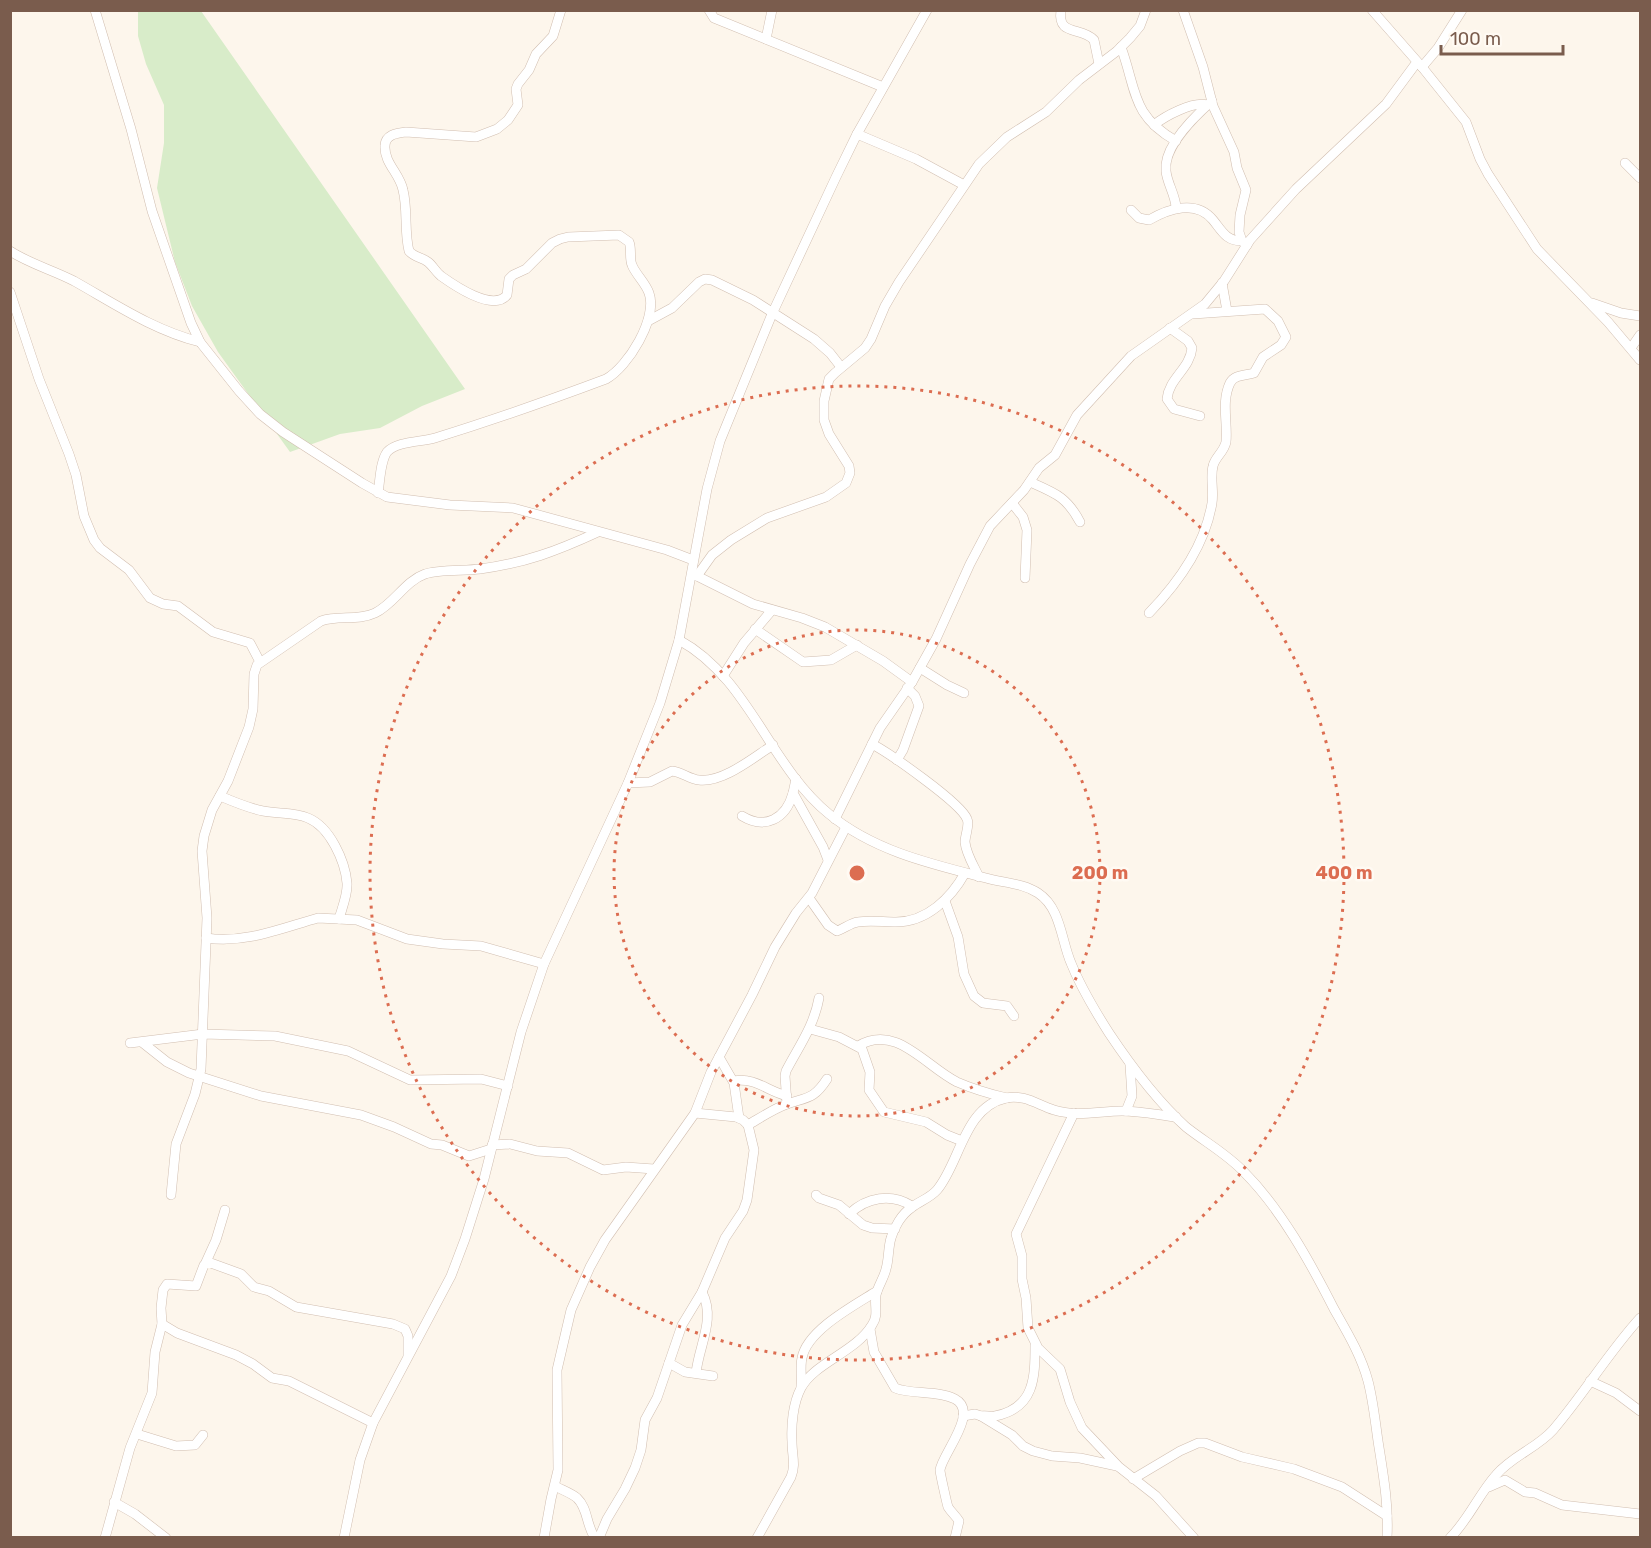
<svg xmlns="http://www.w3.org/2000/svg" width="1651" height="1548" font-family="Rubik,sans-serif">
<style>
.green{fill:#d8ecc9}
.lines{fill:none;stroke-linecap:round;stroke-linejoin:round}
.street-casing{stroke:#d1beb0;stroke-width:10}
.street{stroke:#fff;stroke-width:9}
.ring{fill:none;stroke:#dc6d51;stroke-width:3;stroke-dasharray:3 6}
.centre{fill:#dc6d51;stroke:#fffaf3;stroke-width:3}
.ring-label{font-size:18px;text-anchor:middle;font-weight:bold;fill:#dc6d51;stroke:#fffaf3;stroke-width:5;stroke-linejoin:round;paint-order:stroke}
</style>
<rect width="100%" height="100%" fill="#fdf6ec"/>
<path class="green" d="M138 11H201L465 389 422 406 380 428 340 434 290 452 218 352 192 306 175 262 157 188 164 143V105L146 64 138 36Z"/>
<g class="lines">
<defs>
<g id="street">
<path d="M95 10 131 129 152 211 191 323 200 342 239 391 260 414 283 432 362 483 387 497 450 505 513 508 667 550 693 560"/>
<path d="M709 10 714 18 883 87"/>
<path d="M1061 10C1057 37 1081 26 1094 40L1099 64"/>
<path d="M1183 10 1203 67 1213 106 1234 152 1237 168 1246 190 1240 215 1239 232 1242 241 1247 245"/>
<path d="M1372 10 1422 67 1466 122 1480 159 1488 174 1537 249 1608 322 1640 360"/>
<path d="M766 39 772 10"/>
<path d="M1121 47C1137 91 1131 115 1176 141"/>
<path d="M1422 67 1438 48 1462 10"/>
<path d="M1154 125C1165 116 1193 101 1207 105"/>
<path d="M857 134 916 159 964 185"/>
<path d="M1625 163 1640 178"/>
<path d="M1176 207C1175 194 1167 183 1166 171 1163 147 1195 116 1212 101"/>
<path d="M1131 210 1139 218 1149 220C1168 209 1196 199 1213 220 1222 231 1226 241 1242 241"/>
<path d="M10 251C30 264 53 270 74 281 115 304 153 330 200 342"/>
<path d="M1222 283 1227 311"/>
<path d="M10 292 39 379 69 454 76 475 84 516 94 540 100 548 129 570 150 598 163 604 178 606 213 632 250 643 260 662"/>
<path d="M1592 303 1621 313 1640 316"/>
<path d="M648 321 672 308 699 282 705 279 712 280 753 300 814 339 830 353 841 367"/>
<path d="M1170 328 1188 341 1192 348C1190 369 1169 378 1167 399L1174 409 1200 416"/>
<path d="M1631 348 1640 335"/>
<path d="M1030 482C1055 493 1067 497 1080 522"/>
<path d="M378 493C380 482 380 462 387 452 397 441 422 442 435 438 493 420 550 400 606 379 628 367 658 318 649 293 645 282 636 275 632 265 629 258 632 249 629 242L619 235 568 237 560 239 552 243 526 269 513 275 509 279 507 295C493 312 455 286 441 276 436 272 433 266 428 262 422 257 415 258 409 251 404 231 408 210 403 190 400 174 384 163 385 146 385 135 396 133 406 132L476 137 497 129 508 120 518 105 516 89 518 84 529 70 536 54 553 36 561 10"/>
<path d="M1012 503 1023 517 1027 530 1025 578"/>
<path d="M693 574 753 604 802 618 825 627 883 661 912 682"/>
<path d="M697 576 712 555 731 540 767 518 826 497 846 483 850 473 849 466 829 434 824 420V401L829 379 835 373 865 348 871 339 885 306 899 282 979 164 1007 137 1046 112 1079 80 1117 51 1130 38 1140 26 1146 10"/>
<path d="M1149 613C1179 582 1205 546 1212 503 1214 491 1210 478 1213 466 1215 457 1224 452 1226 442 1228 423 1221 402 1230 383 1235 374 1245 376 1254 373L1263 357 1281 345 1286 337 1278 321 1265 309 1193 314"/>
<path d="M755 629 803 662 831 660 857 645"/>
<path d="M679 640C749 678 769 765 829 814 874 851 931 864 986 878 1003 883 1023 883 1038 893 1061 908 1061 940 1071 963 1081 988 1095 1011 1109 1033 1131 1066 1156 1100 1186 1127 1205 1142 1227 1154 1244 1172 1281 1209 1310 1262 1334 1309 1347 1332 1361 1355 1368 1381 1373 1400 1375 1420 1378 1441 1383 1473 1389 1505 1387 1538"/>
<path d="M920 668 947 685 964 693"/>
<path d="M723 676 744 643 772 610"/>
<path d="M872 744C889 753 961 803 967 819 970 825 965 835 965 842 966 854 974 866 979 877"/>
<path d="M897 760 903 750 919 706 915 696 907 688"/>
<path d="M796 779 793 793 823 847 828 860"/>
<path d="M628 783 650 782 672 771C682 772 689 779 699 780 723 783 754 757 773 745"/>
<path d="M220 796C234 802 248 808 263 811 278 814 294 812 308 818 330 827 345 861 347 883 348 894 342 908 339 919"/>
<path d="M742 816C765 830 786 819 793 793"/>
<path d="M835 819 880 728 912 682 936 639 970 564 990 526 1024 490 1039 468 1055 455 1077 415 1131 356 1205 304 1224 281 1250 240 1296 189 1386 104 1417 62"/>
<path d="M809 898 828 925 837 931C844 929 850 923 858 922 870 920 883 922 896 922 927 922 951 898 965 873"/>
<path d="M945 901 958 937 964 974 974 996 983 1003 1007 1006 1014 1016"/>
<path d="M206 938C245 944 282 928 318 918L357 920 407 939 443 944 481 946 544 964"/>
<path d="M810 1029 839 1037 862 1049 870 1072 869 1090 884 1112 926 1122 947 1135 962 1141"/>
<path d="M130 1043 203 1034 275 1036 348 1051 410 1080 481 1079 508 1086"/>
<path d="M143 1043 167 1062 189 1073 261 1096 361 1115 394 1127 431 1144 442 1145 469 1156 491 1149"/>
<path d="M858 1046C896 1023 925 1066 957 1082 973 1089 990 1094 1007 1098"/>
<path d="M719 1057 734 1083 739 1118"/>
<path d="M734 1081C755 1077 767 1091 787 1096"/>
<path d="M787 1104 785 1076 786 1071C799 1046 814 1026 819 998"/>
<path d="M1126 1111 1132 1096 1130 1065"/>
<path d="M1074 1113 1016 1234 1022 1256V1279L1026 1298 1028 1328 1038 1348 1060 1369 1070 1402 1082 1428 1119 1467 1156 1496 1194 1538"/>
<path d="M748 1125C760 1118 773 1109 787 1104 808 1097 814 1099 827 1079"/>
<path d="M492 1145 510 1144 537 1151 568 1153 603 1170 626 1167 654 1169"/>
<path d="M171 1195 176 1144 195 1094 201 1069 207 918 202 851 204 836 212 810 228 781 249 727 253 709 254 674 257 665 321 621C338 615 358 621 375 613 394 604 405 581 425 574 438 569 465 571 480 569 525 563 557 551 598 532"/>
<path d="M816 1195 819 1198 839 1205 863 1225 872 1228 895 1229"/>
<path d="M849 1214C867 1197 891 1193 912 1206"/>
<path d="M206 1262 216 1240 225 1210"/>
<path d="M162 1324 177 1333 236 1355 253 1364 272 1378 289 1381 373 1423"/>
<path d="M870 1329 874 1352 895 1388C912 1395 937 1390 955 1399 980 1412 942 1454 940 1470 940 1473 947 1504 948 1507 951 1512 956 1516 959 1521L955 1538"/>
<path d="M669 1363 685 1372 713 1376"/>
<path d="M696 1373C699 1345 716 1319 702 1292"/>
<path d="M1590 1381 1616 1393 1640 1411"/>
<path d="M801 1386C802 1377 800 1366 802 1358 807 1330 855 1305 877 1291"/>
<path d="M963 1416 975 1414 981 1416 1012 1435 1023 1446 1033 1451 1052 1456 1080 1458 1117 1466"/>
<path d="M981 1416C986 1415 990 1417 995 1416 1035 1408 1035 1377 1035 1345"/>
<path d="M137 1434 176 1446 195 1445 203 1435"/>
<path d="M1133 1479 1180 1451 1198 1443H1205L1242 1457 1294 1469 1342 1487 1387 1516"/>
<path d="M555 1486C562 1490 571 1493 577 1498 588 1508 586 1525 595 1538"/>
<path d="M1489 1487 1505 1480 1525 1492 1535 1493 1562 1505 1640 1514"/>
<path d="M114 1502 135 1514 166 1538"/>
<path d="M105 1538 130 1448 152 1393 155 1352 162 1324 161 1308 163 1290 167 1284 196 1286 204 1265 208 1262 241 1274 254 1287 269 1291 296 1307 393 1324 405 1329 408 1336V1355"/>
<path d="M344 1538 360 1460 373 1423 451 1276 465 1239 484 1179 521 1032 544 964 628 783 660 703 679 640 707 489 720 441 772 314 836 177 857 134 927 10"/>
<path d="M544 1538 551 1499 558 1470 557 1370 571 1310 590 1267 605 1240 695 1113 711 1072 752 995 775 947 796 913 812 893 846 827"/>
<path d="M599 1538 607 1519 625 1489 635 1468 641 1450 645 1420 657 1398 682 1325 702 1292 725 1238 743 1211 747 1200 754 1150 748 1125 743 1120 736 1117 695 1113"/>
<path d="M757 1538 791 1477C796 1465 792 1455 792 1442 791 1425 793 1403 801 1388 814 1363 856 1352 872 1325 879 1315 874 1306 876 1295 878 1286 884 1278 886 1269 889 1259 888 1248 891 1238 894 1227 902 1214 911 1208 919 1201 929 1199 937 1190 960 1163 964 1107 1006 1098 1024 1094 1038 1105 1054 1110 1076 1117 1100 1111 1122 1111 1140 1111 1159 1115 1176 1117"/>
<path d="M1450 1538C1469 1519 1479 1494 1496 1475 1512 1456 1537 1448 1553 1430 1584 1394 1608 1353 1640 1318"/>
</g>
</defs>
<use href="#street" class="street-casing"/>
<use href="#street" class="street"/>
</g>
<g class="ring">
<circle cx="857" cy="873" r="243"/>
<circle cx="857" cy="873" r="487"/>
</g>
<circle cx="857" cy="873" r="9" class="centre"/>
<g class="ring-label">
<text x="1100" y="879">200 m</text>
<text x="1344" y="879">400 m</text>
</g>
<rect width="1651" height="1548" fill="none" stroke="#7a5c4d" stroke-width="24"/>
<path d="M1441 45v9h122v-9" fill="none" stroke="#7a5c4d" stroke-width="3"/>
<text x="1450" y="45" font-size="18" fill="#7a5c4d" stroke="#fffaf3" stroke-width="4.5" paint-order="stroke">100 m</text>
</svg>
